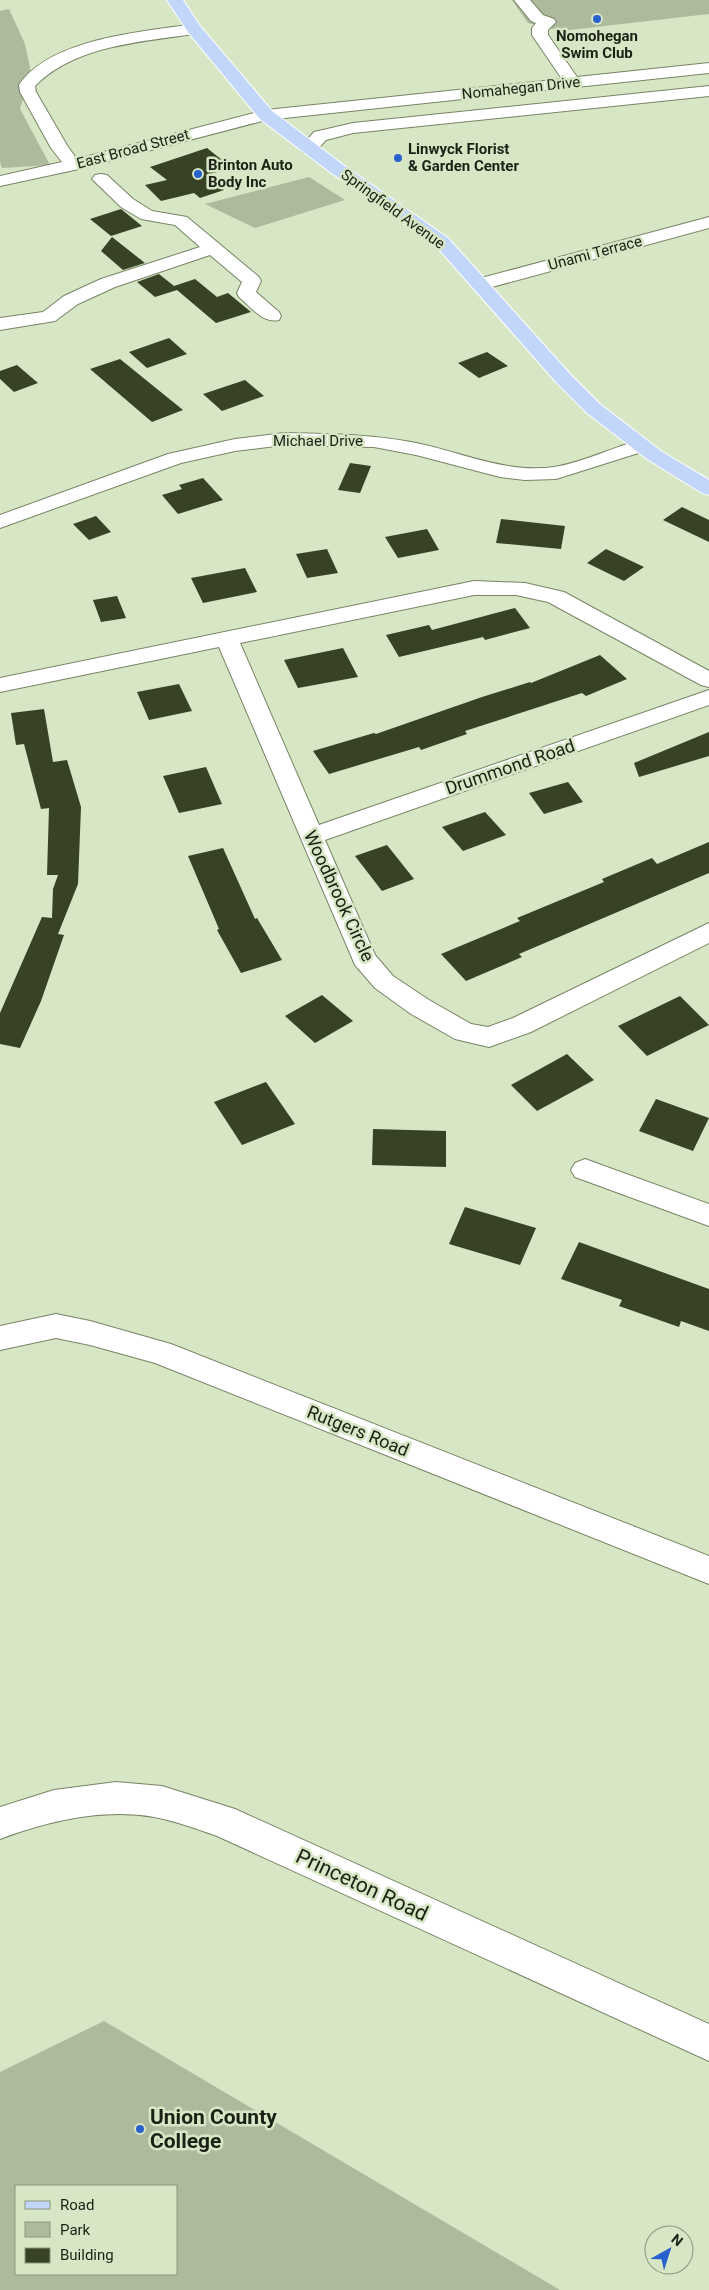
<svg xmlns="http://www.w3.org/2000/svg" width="709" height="2290" font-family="Roboto,sans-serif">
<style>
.green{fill:#aeba9e;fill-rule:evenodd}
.building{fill:#374226}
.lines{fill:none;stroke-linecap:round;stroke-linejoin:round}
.minor-casing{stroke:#788466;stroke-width:2}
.major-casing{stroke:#fff;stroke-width:2}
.minor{fill:#fff;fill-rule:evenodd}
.major{fill:#c2d6fa;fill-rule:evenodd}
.poi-dot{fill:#2860cd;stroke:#d7e6c4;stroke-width:2}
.labels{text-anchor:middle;stroke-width:5;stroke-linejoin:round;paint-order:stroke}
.far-poi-label{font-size:15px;font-weight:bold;fill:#1c2115;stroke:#d7e6c4;text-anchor:start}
.far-street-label{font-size:15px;fill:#1c2115;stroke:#d7e6c4}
.street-label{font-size:18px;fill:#1c2115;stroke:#d7e6c4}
.near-street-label{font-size:21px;fill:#1c2115;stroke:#d7e6c4}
.near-poi-label{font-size:21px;font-weight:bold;fill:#1c2115;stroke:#d7e6c4;text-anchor:start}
</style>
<rect width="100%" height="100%" fill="#d7e6c4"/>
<g class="green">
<path d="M512 0H709V14L561 31 528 23Z"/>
<path d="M9 9 25 44 31 72 20 109 50 165 2 168 0 162V11Z"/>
<path d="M309 177 345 200 255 228 205 204Z"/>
<path d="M104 2021 560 2290H0V2072ZM176 2186V2274H16V2186Z"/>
</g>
<g class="building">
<path d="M207 148 232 168 206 175 224 190 200 198 194 193 161 201 145 185 167 180 150 167Z"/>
<path d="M121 209 142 226 111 236 90 219Z"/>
<path d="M112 237 145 263 123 270 101 251Z"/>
<path d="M159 274 174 286 195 279 217 297 228 293 251 312 216 323 177 290 155 297 137 282Z"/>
<path d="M169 338 187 354 147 368 129 352Z"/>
<path d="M487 352 508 366 479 378 458 363Z"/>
<path d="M120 359 183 410 152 422 90 369Z"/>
<path d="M17 365 38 383 14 392 0 379V371Z"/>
<path d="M245 380 264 396 222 411 203 394Z"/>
<path d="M350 463 371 466 360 493 338 490Z"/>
<path d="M203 478 223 500 178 514 162 495 182 489 179 485Z"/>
<path d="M682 507 709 520V542L663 520Z"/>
<path d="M96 516 111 532 89 540 73 524Z"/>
<path d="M501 519 565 526 561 549 496 543Z"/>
<path d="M427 529 439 550 398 558 385 537Z"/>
<path d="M327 549 338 573 307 578 296 554Z"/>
<path d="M606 549 644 567 624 581 587 563Z"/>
<path d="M245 568 257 592 203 603 191 578Z"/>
<path d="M117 596 126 618 101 622 93 600Z"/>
<path d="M515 608 530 628 485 640 483 637 399 657 386 635 429 625 432 630Z"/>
<path d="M343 648 358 677 298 688 284 660Z"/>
<path d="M600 655 627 679 586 696 582 693 465 731 467 734 421 750 419 747 329 774 313 751 374 733 376 734 482 697 530 682 531 683Z"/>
<path d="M179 684 192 711 149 720 137 692Z"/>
<path d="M44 709 53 762 67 760 81 807 78 884 58 934 64 935 41 1001 20 1048 0 1044V1013L42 917 52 918 53 889 58 875H47L49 808 41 809 24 744 16 745 11 713Z"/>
<path d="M709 732V756L639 777 634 763Z"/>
<path d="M206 767 222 804 179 813 163 776Z"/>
<path d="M568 782 583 802 544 814 529 793Z"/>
<path d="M485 812 506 835 463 851 442 827Z"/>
<path d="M709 842V873L519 954 522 957 466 981 441 954 520 921 517 918 604 882 602 879 652 858 657 864Z"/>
<path d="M387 845 414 879 382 891 355 856Z"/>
<path d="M223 848 255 919 257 918 282 960 241 973 217 930 219 929 188 856Z"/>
<path d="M322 995 353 1021 315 1043 285 1016Z"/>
<path d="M680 996 709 1025 647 1056 618 1026Z"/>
<path d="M567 1054 594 1080 537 1111 511 1085Z"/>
<path d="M266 1082 295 1124 242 1145 214 1102Z"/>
<path d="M656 1099 709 1118 693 1151 639 1131Z"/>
<path d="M373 1129 446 1131V1167L372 1165Z"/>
<path d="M465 1207 536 1228 520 1265 449 1244Z"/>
<path d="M579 1242 709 1289V1331L681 1321 679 1327 619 1306 622 1300 561 1279Z"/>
</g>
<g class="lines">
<defs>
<g id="minor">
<path d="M514 0H530L543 15 554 19 556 22 548 30V35L577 77 709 63V73L266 120 79 169 0 186V176L62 162 51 148 20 92 19 85C51 38 142 32 194 24L200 26 202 29 200 32 194 34C141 42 75 45 35 86L36 92 68 147 77 159 266 110 562 79 532 35V28L536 23 531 21Z"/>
<path d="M709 86V96L353 133 326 140 315 152H303L300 148 314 132 353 123Z"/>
<path d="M101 174 107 175 133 199 152 211 187 217 259 277 261 281 256 292 279 312 281 316 279 320C263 324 251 307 239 297L237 293 242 282 210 255 115 287 78 304 55 321 0 330V318L43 312 64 296 101 279 200 247 175 225 141 219 121 207 92 179 95 175Z"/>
<path d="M709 217V228L481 290 474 288 472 284 474 280Z"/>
<path d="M284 433C329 434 372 434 416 443 461 452 507 474 554 467 582 463 613 447 641 440L648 442 651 446 648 450 556 479 525 480 500 477 416 455 374 447 284 445 235 451 181 463 0 528V515L168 454 235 439Z"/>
<path d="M474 581 525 583 564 592 709 671V687L701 685 548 602 516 595H474L240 643 319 825 709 690V705L325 840 375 955 393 976 429 1000 471 1024 488 1027 513 1018 709 923V943L531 1032 489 1047 455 1039 411 1014 375 988 355 965 219 647 0 692V678Z"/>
<path d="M585 1159 709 1204V1226L575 1177 571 1170 575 1163Z"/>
<path d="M56 1314 90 1321 171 1344 709 1556V1584L155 1363 90 1345 56 1338 0 1350V1326Z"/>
<path d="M116 1782 162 1786 235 1809 709 2024V2061L217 1836C197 1829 176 1821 154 1817 103 1808 48 1821 0 1839V1807L54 1790Z"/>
</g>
<path id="major" d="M167 0H183L200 26 272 111 342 164 448 238 570 374 601 405 661 451 709 480V495L702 493 647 459 587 413 556 382 436 246 330 172 260 119 188 32Z"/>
</defs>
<use href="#minor" class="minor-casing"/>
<use href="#major" class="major-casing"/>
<use href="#minor" class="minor"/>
<use href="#major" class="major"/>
</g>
<g class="poi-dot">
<circle cx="597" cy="19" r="5"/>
<circle cx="398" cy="158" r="5"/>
<circle cx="198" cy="174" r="5"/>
<circle cx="140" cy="2129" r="5"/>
</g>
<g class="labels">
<g class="far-poi-label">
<text x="597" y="41" text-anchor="middle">Nomohegan<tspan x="597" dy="17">Swim Club</tspan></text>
<text x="408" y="154">Linwyck Florist<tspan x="408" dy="17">&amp; Garden Center</tspan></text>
<text x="208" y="170">Brinton Auto<tspan x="208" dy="17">Body Inc</tspan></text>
</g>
<g class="far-street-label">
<text transform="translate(521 88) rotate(-6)" y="5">Nomahegan Drive</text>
<text transform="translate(133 149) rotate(-15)" y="5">East Broad Street</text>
<text transform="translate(393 209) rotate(36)" y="5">Springfield Avenue</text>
<text transform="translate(595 253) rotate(-15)" y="5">Unami Terrace</text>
<text x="318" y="446">Michael Drive</text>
</g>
<g class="street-label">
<text transform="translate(510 767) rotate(-19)" y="6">Drummond Road</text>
<text transform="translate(339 896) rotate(65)" y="6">Woodbrook Circle</text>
<text transform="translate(358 1431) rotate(22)" y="6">Rutgers Road</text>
</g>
<g class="near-street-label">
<text transform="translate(362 1885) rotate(25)" y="7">Princeton Road</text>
</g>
<g class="near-poi-label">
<text x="150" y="2124">Union County<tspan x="150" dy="24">College</tspan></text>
</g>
</g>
<rect x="15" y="2185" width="162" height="90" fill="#d7e6c4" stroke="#8c977e"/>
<rect x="25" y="2201" width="25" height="8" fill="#c2d6fa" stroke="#8c977e"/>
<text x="60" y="2210" font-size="15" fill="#1c2115">Road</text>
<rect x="25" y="2222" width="25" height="15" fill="#aeba9e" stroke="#8c977e"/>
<text x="60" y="2235" font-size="15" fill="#1c2115">Park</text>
<rect x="25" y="2248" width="25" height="15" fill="#374226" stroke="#8c977e"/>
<text x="60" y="2260" font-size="15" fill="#1c2115">Building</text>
<g transform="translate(669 2250) rotate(39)"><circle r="24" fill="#d7e6c4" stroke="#8c977e"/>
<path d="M0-4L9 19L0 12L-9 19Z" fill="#2860cd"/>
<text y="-8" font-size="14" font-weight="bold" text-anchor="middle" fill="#1c2115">N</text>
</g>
</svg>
